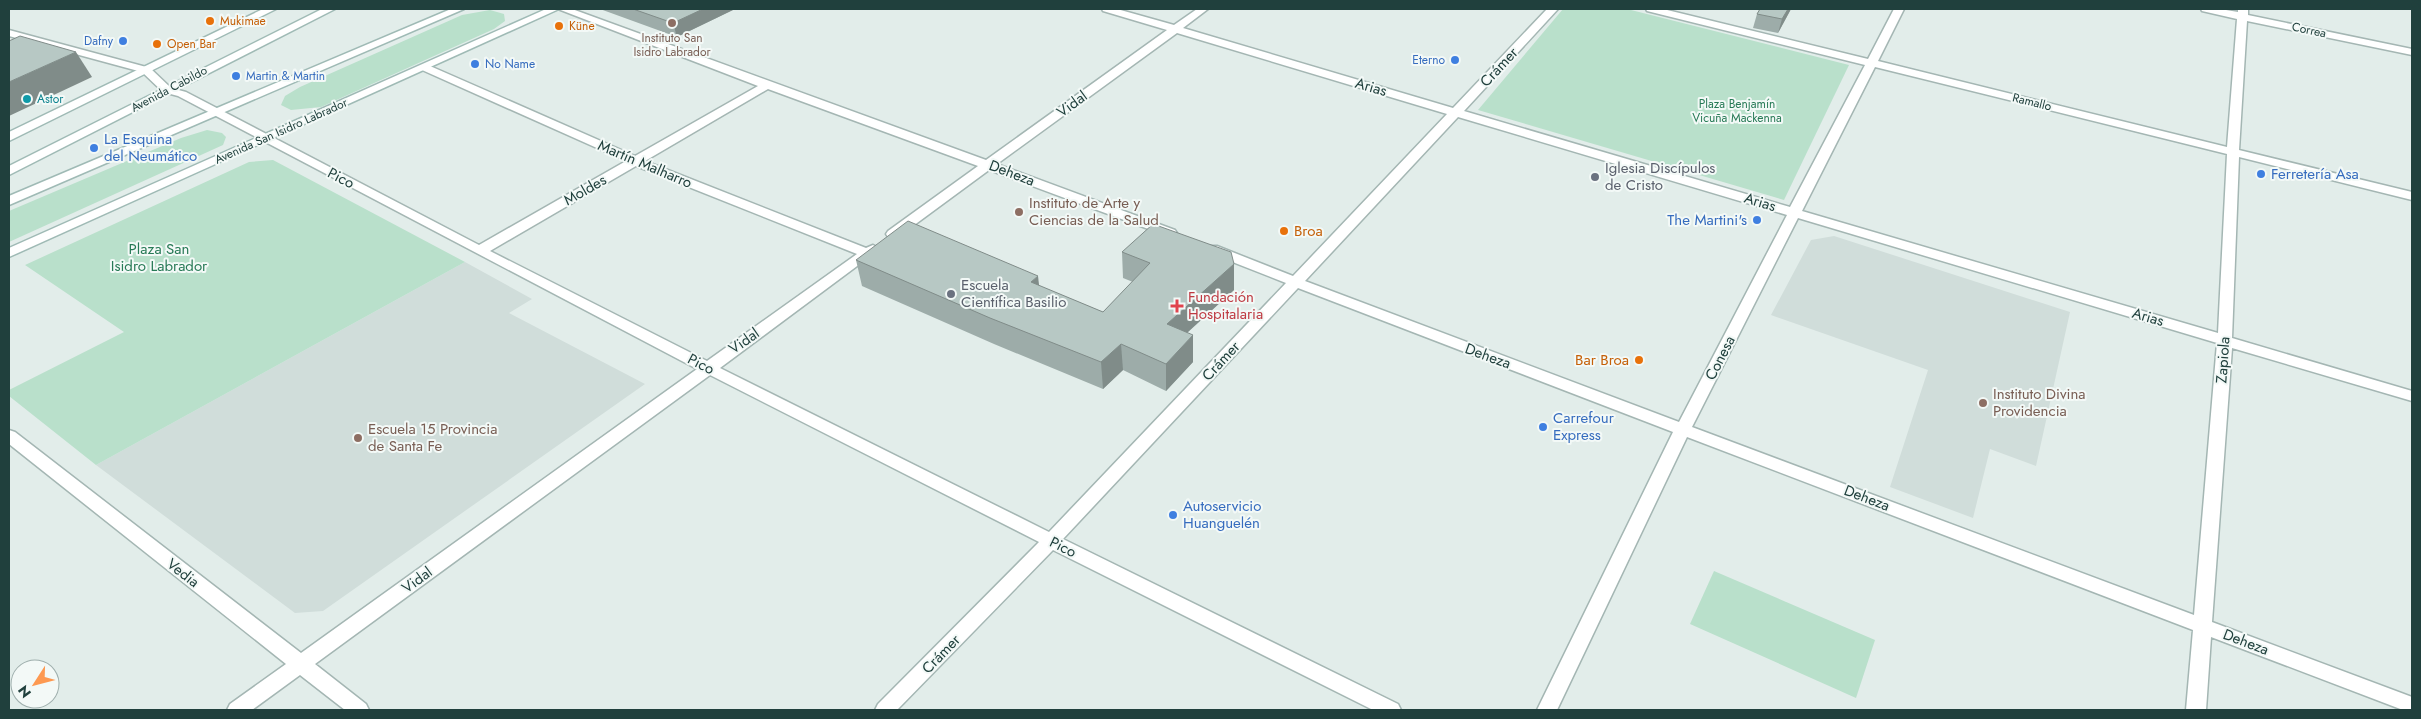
<svg xmlns="http://www.w3.org/2000/svg" width="2421" height="719" font-family="Jost,sans-serif">
<style>
.built{fill:#d0ddda}
.green{fill:#b9e0cb}
.lines{fill:none;stroke-linecap:round;stroke-linejoin:round}
.street-casing{stroke:#a4b6b3;stroke-width:3}
.secondary-casing{stroke:#9fbab5;stroke-width:3}
.street{fill:#fff;fill-rule:evenodd}
.secondary{fill:#fff;fill-rule:evenodd}
.wall{fill:#9daca9}
.shaded-wall{fill:#808c89}
.building{fill:#b7c8c4;stroke:#808c89}
.food-dot{fill:#e8710a;stroke:#f3f9f7;stroke-width:2}
.education-dot{fill:#8d6e63;stroke:#f3f9f7;stroke-width:2}
.shop-dot{fill:#3f7fe0;stroke:#f3f9f7;stroke-width:2}
.culture-dot{fill:#0f9aa8;stroke:#f3f9f7;stroke-width:2}
.worship-dot{fill:#6b7280;stroke:#f3f9f7;stroke-width:2}
.health-dot{fill:#e0444e;stroke:#f3f9f7;stroke-width:2}
.labels{text-anchor:middle;stroke-width:4;stroke-linejoin:round;paint-order:stroke}
.far-food-label{font-size:12px;fill:#c56008;stroke:#f3f9f7;text-anchor:start}
.far-street-label{font-size:12px;fill:#20403d;stroke:#f3f9f7}
.far-education-label{font-size:12px;fill:#785e54;stroke:#f3f9f7}
.far-shop-label{font-size:12px;fill:#366cbe;stroke:#f3f9f7;text-anchor:end}
.far-culture-label{font-size:12px;fill:#0d838f;stroke:#f3f9f7;text-anchor:start}
.far-park-label{font-size:12px;fill:#277a56;stroke:#f3f9f7}
.street-label{font-size:15px;fill:#20403d;stroke:#f3f9f7}
.shop-label{font-size:15px;fill:#366cbe;stroke:#f3f9f7;text-anchor:start}
.worship-label{font-size:15px;fill:#5b616d;stroke:#f3f9f7;text-anchor:start}
.education-label{font-size:15px;fill:#785e54;stroke:#f3f9f7;text-anchor:start}
.food-label{font-size:15px;fill:#c56008;stroke:#f3f9f7;text-anchor:start}
.park-label{font-size:15px;fill:#277a56;stroke:#f3f9f7}
.health-label{font-size:15px;fill:#be3a42;stroke:#f3f9f7;text-anchor:start}
</style>
<rect width="100%" height="100%" fill="#e2edea"/>
<g class="built">
<path d="M1834 236 2070 312 2036 466 1990 449 1973 518 1890 487 1928 370 1771 315 1811 240Z"/>
<path d="M465 262 532 299 509 313 645 384 323 611 295 613 96 465Z"/>
</g>
<g class="green">
<path d="M1563 9H1627L1849 65 1784 200 1478 110Z"/>
<path d="M490 10 504 14 505 21 494 29 321 107 291 110 281 105 285 96 300 87 462 15Z"/>
<path d="M207 130 222 133 226 137 223 145 9 242V211L181 138Z"/>
<path d="M273 160 465 262 96 465 9 396V390L124 332 25 265 249 162Z"/>
<path d="M1714 571 1875 640 1856 698 1690 624Z"/>
</g>
<g class="lines">
<defs>
<path id="street" d="M558 9H572L986 160 1167 30 1103 11 1102 9H1117L1174 25 1197 9H1208L1183 28 1453 108 1547 9H1558L1464 111 1790 207 1865 65 1647 11 1646 9H1663L1868 59 1894 9H1904L1878 61 2227 147 2237 19 2202 11 2201 9H2220L2238 12V9H2248V15L2412 49V55L2247 21 2239 150 2412 192V200L2239 157 2232 338 2412 391V401L2232 348 2212 622 2412 697V710H2403L2211 637 2206 710H2186L2193 630 1687 437 1557 710H1537L1673 432 1298 288 1063 539 1398 704 1401 710H1373L1053 550 897 710H875L878 704 1039 542 710 375 315 664 366 704 369 710H345L300 675 252 710H227L230 704 286 664 9 444V430L15 432 301 653 697 369 178 96 163 92 142 72 9 36V30L150 68 171 88 186 92 479 245 626 161 422 70V66H430L635 156 758 86ZM1177 33 1447 114 1293 276 1217 246H1207L1205 249 1207 252 1286 283 1049 532 720 368 880 249 873 245 866 248 645 161 768 89 978 166 888 231 886 234 888 237H898L989 170 1170 237 1175 236 1177 233 1175 230 997 164ZM1875 67 2227 154 2218 333 1802 211ZM1458 117 1787 215 1679 422 1305 281ZM636 166 857 254 707 361 490 251ZM1798 218 2217 343 2194 615 1692 427Z"/>
<g id="secondary">
<path d="M263 9H276L9 141V132Z"/>
<path d="M322 9H335L9 175V166Z"/>
<path d="M451 9H464L9 205V196Z"/>
<path d="M546 9H559L9 257V248Z"/>
</g>
</defs>
<use href="#street" class="street-casing"/>
<use href="#secondary" class="secondary-casing"/>
<use href="#street" class="street"/>
<use href="#secondary" class="secondary"/>
</g>
<g class="wall">
<path d="M600 9H735L677 37Z"/>
<path d="M1760 9H1791L1778 33 1753 28 1757 14Z"/>
<path d="M1122 252 1234 264V290L1187 333 1193 362 1166 391 1123 370 1103 389 994 344 862 286 856 260 1039 286 1103 312 1133 282 1123 278Z"/>
</g>
<g class="shaded-wall">
<path d="M703 9H735L677 37 673 23Z"/>
<path d="M1788 9H1791L1778 33 1782 19Z"/>
<path d="M76 52 92 77 9 116V82Z"/>
<path d="M1234 264V290L1168 350 1167 324Z"/>
<path d="M1038 276 1041 302 1031 282Z"/>
<path d="M1193 335V362L1166 391V364Z"/>
<path d="M1121 344 1123 370 1103 389 1101 362Z"/>
</g>
<g class="building">
<path d="M633 9H703L673 23Z"/>
<path d="M1760 9H1788L1782 19 1757 14Z"/>
<path d="M20 36 76 52 9 82V41Z"/>
<path d="M908 221 1038 276 1031 282 1103 312 1150 263 1122 252 1153 224 1231 252 1234 264 1167 324 1193 335 1166 364 1121 344 1101 362 990 318 856 260Z"/>
</g>
<g class="food-dot">
<circle cx="210" cy="21" r="5"/>
<circle cx="559" cy="26" r="5"/>
<circle cx="157" cy="44" r="5"/>
<circle cx="1284" cy="231" r="5"/>
<circle cx="1639" cy="360" r="5"/>
</g>
<g class="education-dot">
<circle cx="672" cy="23" r="5"/>
<circle cx="1019" cy="212" r="5"/>
<circle cx="1983" cy="403" r="5"/>
<circle cx="358" cy="438" r="5"/>
</g>
<g class="shop-dot">
<circle cx="123" cy="41" r="5"/>
<circle cx="1455" cy="60" r="5"/>
<circle cx="475" cy="64" r="5"/>
<circle cx="236" cy="76" r="5"/>
<circle cx="94" cy="148" r="5"/>
<circle cx="2261" cy="174" r="5"/>
<circle cx="1757" cy="220" r="5"/>
<circle cx="1543" cy="427" r="5"/>
<circle cx="1173" cy="515" r="5"/>
</g>
<circle class="culture-dot" cx="27" cy="99" r="5"/>
<g class="worship-dot">
<circle cx="1595" cy="177" r="5"/>
<circle cx="951" cy="294" r="5"/>
</g>
<path class="health-dot" d="M1174.5 298.5h5v5h5v5h-5v5h-5v-5h-5v-5h5z"/>
<g class="labels">
<g class="far-food-label">
<text x="220" y="25">Mukimae</text>
<text x="569" y="30">Küne</text>
<text x="167" y="48">Open Bar</text>
</g>
<g class="far-street-label">
<text transform="translate(2309 30) rotate(12)" y="4">Correa</text>
<text transform="translate(169 89) rotate(-28)" y="4">Avenida Cabildo</text>
<text transform="translate(2032 102) rotate(14)" y="4">Ramallo</text>
<text transform="translate(281 131) rotate(-24)" y="4">Avenida San Isidro Labrador</text>
</g>
<g class="far-education-label">
<text x="672" y="42">Instituto San<tspan x="672" dy="14">Isidro Labrador</tspan></text>
</g>
<g class="far-shop-label">
<text x="113" y="45">Dafny</text>
<text x="1445" y="64">Eterno</text>
<text x="485" y="68" text-anchor="start">No Name</text>
<text x="246" y="80" text-anchor="start">Martin &amp; Martin</text>
</g>
<g class="far-culture-label">
<text x="37" y="103">Astor</text>
</g>
<g class="far-park-label">
<text x="1737" y="108">Plaza Benjamín<tspan x="1737" dy="14">Vicuña Mackenna</tspan></text>
</g>
<g class="street-label">
<text transform="translate(1499 67) rotate(-47)" y="5">Crámer</text>
<text transform="translate(1371 87) rotate(16)" y="5">Arias</text>
<text transform="translate(1072 104) rotate(-36)" y="5">Vidal</text>
<text transform="translate(645 164) rotate(23)" y="5">Martín Malharro</text>
<text transform="translate(1012 173) rotate(21)" y="5">Deheza</text>
<text transform="translate(341 178) rotate(27)" y="5">Pico</text>
<text transform="translate(585 190) rotate(-30)" y="5">Moldes</text>
<text transform="translate(1760 202) rotate(17)" y="5">Arias</text>
<text transform="translate(2148 317) rotate(16)" y="5">Arias</text>
<text transform="translate(744 341) rotate(-35)" y="5">Vidal</text>
<text transform="translate(1488 356) rotate(20)" y="5">Deheza</text>
<text transform="translate(1720 358) rotate(-63)" y="5">Conesa</text>
<text transform="translate(2223 360) rotate(-86)" y="5">Zapiola</text>
<text transform="translate(1221 361) rotate(-47)" y="5">Crámer</text>
<text transform="translate(701 364) rotate(27)" y="5">Pico</text>
<text transform="translate(1867 498) rotate(21)" y="5">Deheza</text>
<text transform="translate(1063 547) rotate(26)" y="5">Pico</text>
<text transform="translate(183 573) rotate(38)" y="5">Vedia</text>
<text transform="translate(417 580) rotate(-36)" y="5">Vidal</text>
<text transform="translate(2246 642) rotate(21)" y="5">Deheza</text>
<text transform="translate(941 654) rotate(-46)" y="5">Crámer</text>
</g>
<g class="shop-label">
<text x="104" y="144">La Esquina<tspan x="104" dy="17">del Neumático</tspan></text>
<text x="2271" y="179">Ferretería Asa</text>
<text x="1747" y="225" text-anchor="end">The Martini's</text>
<text x="1553" y="423">Carrefour<tspan x="1553" dy="17">Express</tspan></text>
<text x="1183" y="511">Autoservicio<tspan x="1183" dy="17">Huanguelén</tspan></text>
</g>
<g class="worship-label">
<text x="1605" y="173">Iglesia Discípulos<tspan x="1605" dy="17">de Cristo</tspan></text>
<text x="961" y="290">Escuela<tspan x="961" dy="17">Científica Basilio</tspan></text>
</g>
<g class="education-label">
<text x="1029" y="208">Instituto de Arte y<tspan x="1029" dy="17">Ciencias de la Salud</tspan></text>
<text x="1993" y="399">Instituto Divina<tspan x="1993" dy="17">Providencia</tspan></text>
<text x="368" y="434">Escuela 15 Provincia<tspan x="368" dy="17">de Santa Fe</tspan></text>
</g>
<g class="food-label">
<text x="1294" y="236">Broa</text>
<text x="1629" y="365" text-anchor="end">Bar Broa</text>
</g>
<g class="park-label">
<text x="159" y="254">Plaza San<tspan x="159" dy="17">Isidro Labrador</tspan></text>
</g>
<g class="health-label">
<text x="1188" y="302">Fundación<tspan x="1188" dy="17">Hospitalaria</tspan></text>
</g>
</g>
<rect width="2421" height="719" fill="none" stroke="#20403d" stroke-width="20"/>
<g transform="translate(35 684) rotate(234)"><circle r="24" fill="#f3f9f7" stroke="#9fafad"/>
<path d="M0-4L9 19L0 12L-9 19Z" fill="#fd9951"/>
<text y="-8" font-size="14" font-weight="bold" text-anchor="middle" fill="#20403d">N</text>
</g>
</svg>
